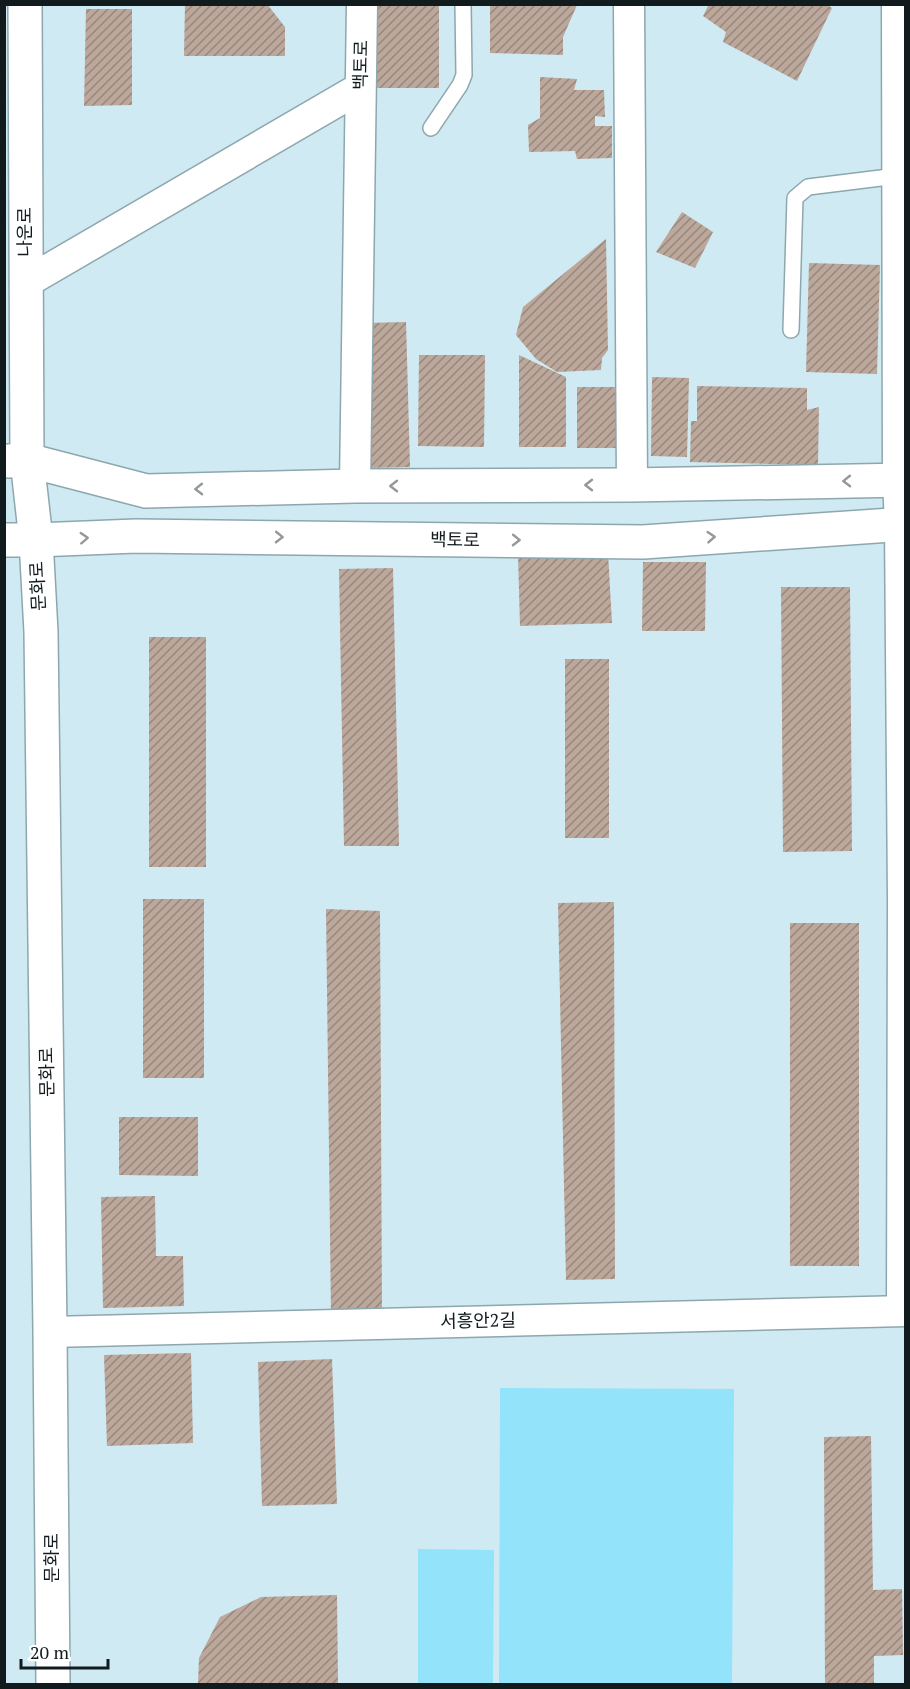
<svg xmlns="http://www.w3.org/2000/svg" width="910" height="1689" font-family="'PT Serif','Noto Sans KR',serif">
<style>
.grass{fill:#93e3fa}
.building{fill:url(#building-hatch)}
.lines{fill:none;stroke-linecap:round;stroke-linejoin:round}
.service-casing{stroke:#8da7ae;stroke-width:18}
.minor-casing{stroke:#8da7ae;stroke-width:33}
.tertiary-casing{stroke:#8da7ae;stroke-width:36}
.service{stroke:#fff;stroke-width:15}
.minor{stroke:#fff;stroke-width:30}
.tertiary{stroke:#fff;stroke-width:33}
.oneway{stroke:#94989a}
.labels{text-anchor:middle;stroke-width:4.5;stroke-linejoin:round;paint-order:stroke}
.street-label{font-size:18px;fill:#111b1e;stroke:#fff}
</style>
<defs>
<pattern id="building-hatch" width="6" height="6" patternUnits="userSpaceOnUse" patternTransform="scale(1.5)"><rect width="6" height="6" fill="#bca79b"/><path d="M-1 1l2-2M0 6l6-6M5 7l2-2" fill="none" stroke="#97877e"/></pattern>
</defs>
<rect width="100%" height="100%" fill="#cfeaf2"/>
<g class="grass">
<path d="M500 1388 734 1389 732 1684H499Z"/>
<path d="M418 1549 494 1550 493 1684H418Z"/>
</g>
<g class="building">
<path d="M185 4H267L285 27V56H184Z"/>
<path d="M372 4H439V88H377L376 28Z"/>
<path d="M709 4H826L832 8 797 81 723 42 726 32 703 16Z"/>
<path d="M490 5H577L563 37V55L490 53Z"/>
<path d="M86 9H132V105L84 106Z"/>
<path d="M540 77 577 79 574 90H604L605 117 595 116V126H612V158L577 159 575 151 529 152 528 125 540 118Z"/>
<path d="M682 212 713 232 695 268 656 252Z"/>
<path d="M606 239 608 350 602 358 601 370 557 372 536 359 516 335 523 307Z"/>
<path d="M809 263 880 265 877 374 806 372Z"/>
<path d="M406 322 410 467 370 468 366 323Z"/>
<path d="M419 355H485L484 447 418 446Z"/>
<path d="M519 355 566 377V447H519Z"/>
<path d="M652 377 689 378 687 457 651 456Z"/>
<path d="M697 386 807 388V410L819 407 818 465 690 462 691 421H697Z"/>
<rect x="577" y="387" width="49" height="61"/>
<path d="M608 553 612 623 520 626 518 554Z"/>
<path d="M643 562H706L705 631H642Z"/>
<path d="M393 568 399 846H344L339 569Z"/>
<path d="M781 587H850L852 851 783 852Z"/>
<rect x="149" y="637" width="57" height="230"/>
<rect x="565" y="659" width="44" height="179"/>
<rect x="143" y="899" width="61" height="179"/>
<path d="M614 902 615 1279 566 1280 558 903Z"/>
<path d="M326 909 380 911 382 1316 331 1314Z"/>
<rect x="790" y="923" width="69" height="343"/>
<path d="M119 1117H198V1176L119 1175Z"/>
<path d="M155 1196 156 1256H183L184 1306 103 1308 101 1197Z"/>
<path d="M191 1353 193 1443 107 1446 104 1355Z"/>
<path d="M332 1359 337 1504 262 1506 258 1362Z"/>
<path d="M871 1436 873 1590 902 1589 903 1655 874 1656V1684H825L824 1437Z"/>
<path d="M337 1595 338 1684H198L199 1658 220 1617 261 1597Z"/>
</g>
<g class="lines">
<defs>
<g id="service">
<path d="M431 128 460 85 464 75 463 4"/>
<path d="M791 330 795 198 808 187 897 176"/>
</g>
<g id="minor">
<path d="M629 4 632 485"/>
<path d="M897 4 898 480 900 524 903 900 902 1310"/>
<path d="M25 283 360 88"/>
<path d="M355 486 362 4"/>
<path d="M50 1332 906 1311"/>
</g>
<g id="tertiary">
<path d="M25 4 27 460 36 540 41 632 50 1332 53 1684"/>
<path d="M8 461 27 460 146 491 355 486 632 485 906 480"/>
<path d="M4 540H36L136 536 643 542 906 524"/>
</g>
</defs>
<use href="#service" class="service-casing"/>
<use href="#minor" class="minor-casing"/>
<use href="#tertiary" class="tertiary-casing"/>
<use href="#service" class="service"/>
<use href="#minor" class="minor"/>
<use href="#tertiary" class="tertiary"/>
</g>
<defs><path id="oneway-chevron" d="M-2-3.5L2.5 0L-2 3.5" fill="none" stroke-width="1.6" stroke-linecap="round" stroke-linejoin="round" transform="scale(1.5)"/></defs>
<g class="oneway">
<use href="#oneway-chevron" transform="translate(847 481) rotate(179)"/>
<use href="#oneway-chevron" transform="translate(589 485) rotate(180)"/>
<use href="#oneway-chevron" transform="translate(394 486) rotate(180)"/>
<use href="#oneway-chevron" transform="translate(199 489) rotate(179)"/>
<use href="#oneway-chevron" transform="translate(279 537) rotate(1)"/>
<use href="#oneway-chevron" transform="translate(711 537) rotate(-4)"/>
<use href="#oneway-chevron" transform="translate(84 538) rotate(-3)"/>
<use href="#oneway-chevron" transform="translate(516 540) rotate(1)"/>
</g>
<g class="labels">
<g class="street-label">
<text transform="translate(361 65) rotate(-89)" y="6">백토로</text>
<text transform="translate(25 232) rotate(-90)" y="6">나운로</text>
<text transform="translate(455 540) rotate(1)" y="6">백토로</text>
<text transform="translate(38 586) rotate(-93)" y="6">문화로</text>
<text transform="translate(47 1072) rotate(-91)" y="6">문화로</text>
<text transform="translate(478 1321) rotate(-1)" y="6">서흥안2길</text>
<text transform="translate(52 1558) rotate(-90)" y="6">문화로</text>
</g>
</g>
<rect width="910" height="1689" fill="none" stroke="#111b1e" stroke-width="12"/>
<path d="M21 1659v9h87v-9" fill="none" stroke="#111b1e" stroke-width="3"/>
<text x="30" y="1659" font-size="18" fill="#111b1e" stroke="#ffffff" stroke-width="4.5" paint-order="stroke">20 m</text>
</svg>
